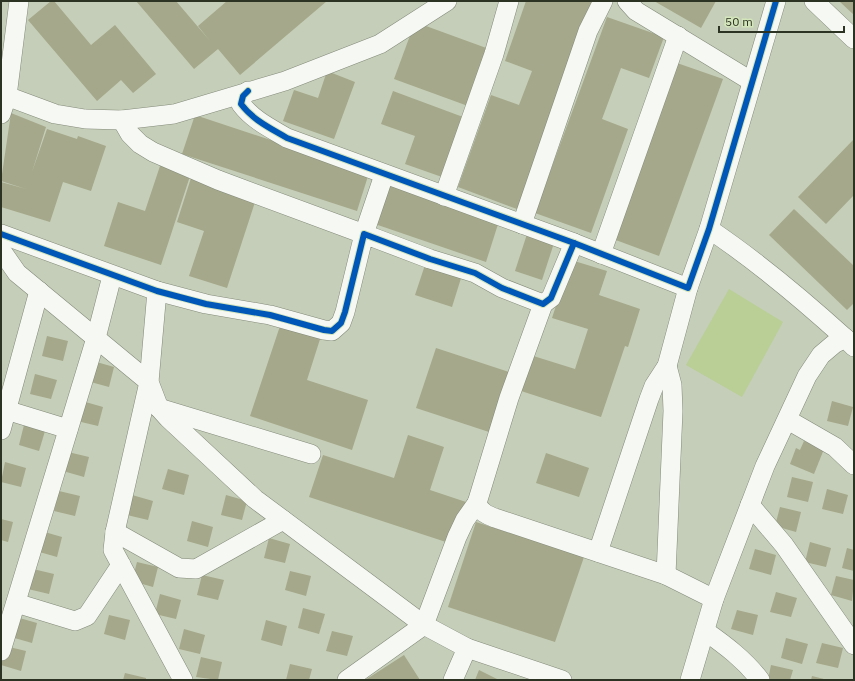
<svg xmlns="http://www.w3.org/2000/svg" width="855" height="681" font-family="'IBM Plex Sans',sans-serif">
<style>
.green{fill:#b9cf95}
.building{fill:#a5a88a}
.lines{fill:none;stroke-linecap:round;stroke-linejoin:round}
.street-casing{stroke:#838a79;stroke-width:20}
.street{stroke:#f6f8f4;stroke-width:19}
.cycleway-casing{stroke:#d3e5ba;stroke-width:8}
.cycleway{stroke:#0057b8;stroke-width:6}
</style>
<rect width="100%" height="100%" fill="#c5ceb8"/>
<path class="green" d="M729 289 783 322 742 397 686 365Z"/>
<g class="building">
<path d="M51 1H54L91 45 115 25 156 74 133 93 121 80 97 101 28 20Z"/>
<path d="M136 1H176L210 41 198 26 227 1H327L240 75 218 49 194 69Z"/>
<path d="M526 1H592L517 209 458 187 491 95 519 105 532 71 505 61Z"/>
<path d="M654 1H716L701 28Z"/>
<path d="M839 1H854V15Z"/>
<path d="M607 17 664 37 649 78 621 68 602 119 628 129 591 233 535 213Z"/>
<path d="M415 22 489 49 468 106 394 79Z"/>
<path d="M677 63 723 79 659 256 613 239Z"/>
<path d="M327 71 355 82 334 139 283 121 294 90 318 98Z"/>
<path d="M393 91 463 117 442 177 405 164 415 136 381 124Z"/>
<path d="M11 113 46 127 32 172 47 129 77 139 78 136 106 146 91 191 63 182 50 222 1 207V182L26 189 1 181Z"/>
<path d="M195 115 331 160 368 176 357 211 182 154Z"/>
<path d="M854 139V195L826 224 798 197Z"/>
<path d="M162 160 192 170 161 265 104 246 118 202 145 211Z"/>
<path d="M191 178 256 199 227 288 189 276 204 231 177 222Z"/>
<path d="M386 179 499 221 486 262 372 223Z"/>
<path d="M794 209 854 266V303L847 310 769 235Z"/>
<path d="M528 231 555 240 542 280 515 271Z"/>
<path d="M571 260 607 271 599 295 640 309 628 347 625 346 601 417 515 389 527 354 575 369 588 329 552 318Z"/>
<path d="M426 262 462 275 452 307 415 295Z"/>
<path d="M281 323 321 336 307 380 368 400 352 450 250 416Z"/>
<path d="M47 336 68 341 63 361 42 356Z"/>
<path d="M436 348 509 372 489 432 416 408Z"/>
<path d="M93 361 114 367 109 387 87 381Z"/>
<path d="M35 374 57 380 51 399 30 394Z"/>
<path d="M82 401 103 407 98 426 77 421Z"/>
<path d="M832 401 853 407 848 426 827 421Z"/>
<path d="M24 425 45 431 39 451 19 445Z"/>
<path d="M408 435 444 447 430 490 466 502 452 544 309 497 323 455 394 478Z"/>
<path d="M804 441 824 449 814 474 790 464 796 448 800 450Z"/>
<path d="M68 452 89 457 84 477 63 471Z"/>
<path d="M546 453 589 468 579 497 536 483Z"/>
<path d="M5 462 26 468 21 487 1 482Z"/>
<path d="M168 469 189 475 184 495 162 489Z"/>
<path d="M792 477 813 482 808 502 787 497Z"/>
<path d="M827 489 848 495 843 514 822 509Z"/>
<path d="M59 491 80 496 75 516 54 511Z"/>
<path d="M132 495 153 501 148 520 127 515Z"/>
<path d="M226 495 247 501 242 520 221 515Z"/>
<path d="M780 507 801 512 796 532 775 526Z"/>
<path d="M1 519 13 522 8 542 1 540Z"/>
<path d="M192 521 213 527 208 547 187 541Z"/>
<path d="M476 522 584 557 555 642 448 607Z"/>
<path d="M41 531 62 537 57 557 36 551Z"/>
<path d="M269 538 290 544 285 563 264 558Z"/>
<path d="M810 542 831 548 826 567 805 562Z"/>
<path d="M847 548 854 550V571L842 568Z"/>
<path d="M755 549 776 555 771 575 749 569Z"/>
<path d="M137 562 158 567 153 587 132 581Z"/>
<path d="M33 569 54 574 49 594 28 589Z"/>
<path d="M290 571 311 576 306 596 285 590Z"/>
<path d="M202 575 224 580 218 600 197 595Z"/>
<path d="M836 576 854 580 852 601 831 595Z"/>
<path d="M776 592 797 598 791 617 770 612Z"/>
<path d="M160 594 181 600 176 619 155 614Z"/>
<path d="M303 608 325 614 319 634 298 628Z"/>
<path d="M737 610 758 615 753 635 731 629Z"/>
<path d="M109 615 130 620 125 640 104 634Z"/>
<path d="M16 617 37 623 32 643 11 637Z"/>
<path d="M266 620 287 626 282 646 261 640Z"/>
<path d="M184 629 205 635 200 654 179 649Z"/>
<path d="M332 631 353 636 347 656 326 651Z"/>
<path d="M786 638 808 644 802 664 781 658Z"/>
<path d="M822 643 843 648 838 668 816 663Z"/>
<path d="M5 646 26 651 21 671 1 665Z"/>
<path d="M404 655 420 680H365L373 675Z"/>
<path d="M201 657 222 662 218 680 196 677Z"/>
<path d="M290 664 312 669 309 680H286Z"/>
<path d="M771 665 793 670 790 680H768Z"/>
<path d="M479 670 499 680H475Z"/>
<path d="M125 673 146 678V680H123Z"/>
<path d="M812 676 824 679V680H811Z"/>
</g>
<g class="lines">
<defs>
<g id="street">
<path d="M627 1 636 11 751 81"/>
<path d="M814 1 854 39"/>
<path d="M248 91 243 96 241 104C253 120 270 128 287 138L574 243 688 288 709 229 776 1"/>
<path d="M1 94 55 114 85 119 122 120 174 114 285 81 380 44 447 1"/>
<path d="M1 114 7 96 19 1"/>
<path d="M122 120 130 134 140 144 153 152 218 180 364 234 384 175"/>
<path d="M444 196 494 54 509 1"/>
<path d="M522 224 588 31 603 1"/>
<path d="M709 229C758 262 802 299 845 338"/>
<path d="M1 234 157 291 206 304 270 315 324 330 332 331 341 323 345 312 364 234 430 259 475 273 502 288 543 304 551 298 574 243"/>
<path d="M1 250 17 273 149 382 115 532 113 550 183 680"/>
<path d="M601 254 678 36"/>
<path d="M157 291 149 382 159 408 168 418 255 499 424 625 467 648 562 680"/>
<path d="M543 304 509 398 477 503C480 512 487 515 495 518L666 575 714 599"/>
<path d="M159 408 311 454"/>
<path d="M6 410 68 429"/>
<path d="M788 420 835 447 854 465"/>
<path d="M1 430 39 291"/>
<path d="M750 505 784 545 854 645"/>
<path d="M115 532 179 568 196 569 283 520"/>
<path d="M598 552 649 399 654 386 667 366 688 288"/>
<path d="M666 575 673 411 672 385 667 366"/>
<path d="M16 603 75 621 87 616 121 565"/>
<path d="M705 631C725 645 745 660 760 680"/>
<path d="M1 651 96 338 112 276"/>
<path d="M347 680 424 625 457 537 465 520 477 503"/>
<path d="M453 680 467 648"/>
<path d="M690 680 714 599 765 466 807 376 821 355 834 344 845 338 854 347"/>
</g>
</defs>
<use href="#street" class="street-casing"/>
<use href="#street" class="street"/>
<defs>
<g id="cycleway">
<path d="M248 91 243 96 241 104C253 120 270 128 287 138L574 243 688 288 709 229 776 1"/>
<path d="M1 234 157 291 206 304 270 315 324 330 332 331 341 323 345 312 364 234 430 259 475 273 502 288 543 304 551 298 574 243"/>
</g>
</defs>
<use href="#cycleway" class="cycleway-casing"/>
<use href="#cycleway" class="cycleway"/>
</g>
<rect width="855" height="681" fill="none" stroke="#2d3323" stroke-width="4"/>
<path d="M719 26v6h125v-6" fill="none" stroke="#2d3323" stroke-width="2"/>
<text x="725" y="26" font-size="12" fill="#2d3323" stroke="#d3e5ba" stroke-width="3" paint-order="stroke">50 m</text>
</svg>
